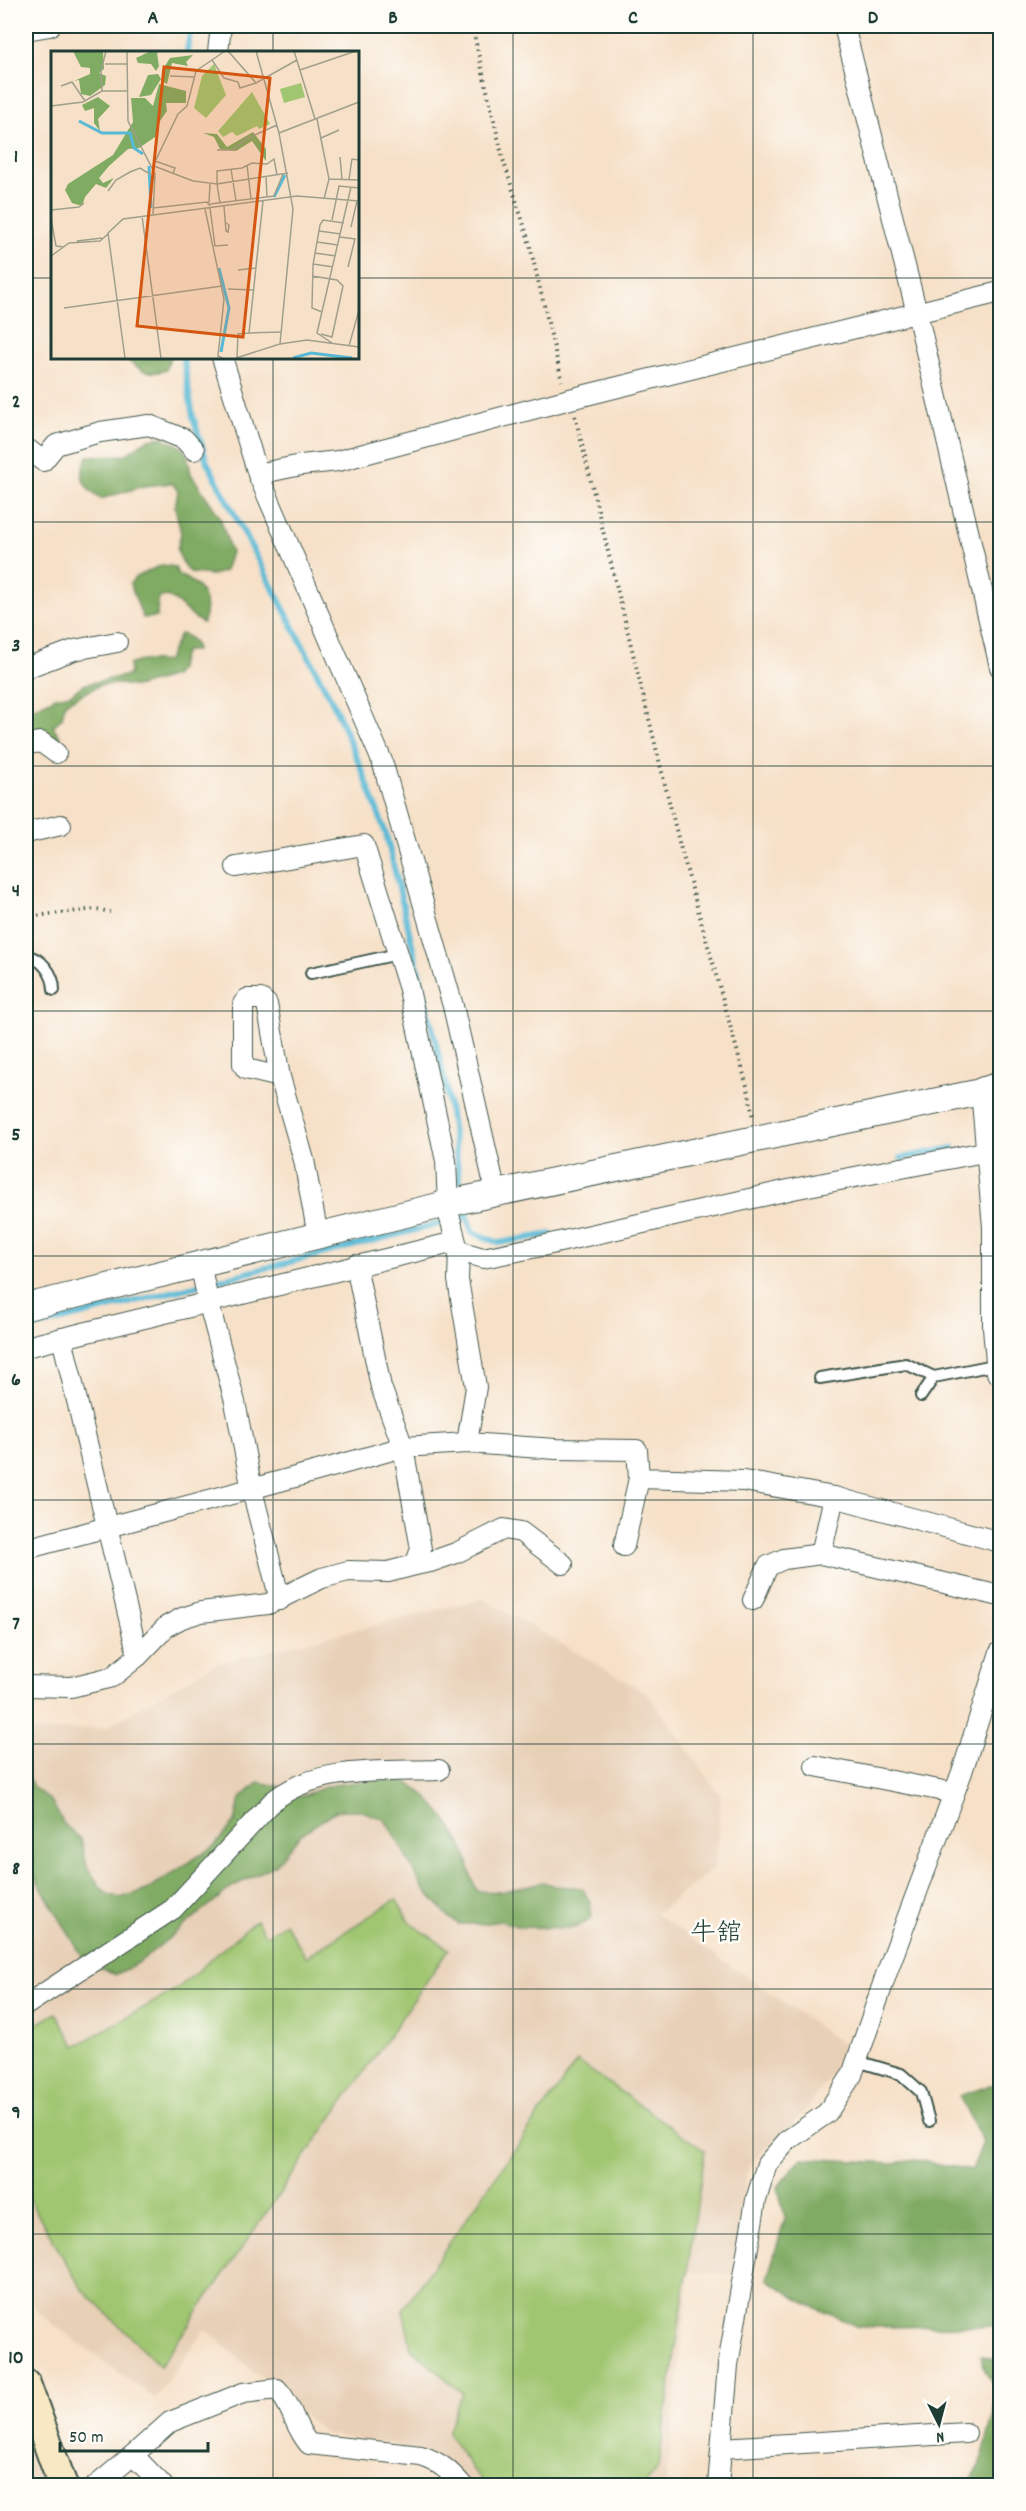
<svg xmlns="http://www.w3.org/2000/svg" width="1026" height="2511" font-family="Dekko,'Klee One',sans-serif">
<style>
.built{fill:#e8d0b7}
.green{fill:#a0c671;stroke:#608252;stroke-width:1.5}
.forest{fill:#80ab63;stroke:#50744c;stroke-width:1.5}
.lines{fill:none;stroke-linecap:round;stroke-linejoin:round}
.stream{stroke:#57b9d5;stroke-width:6}
.service-casing{stroke:#3f554a;stroke-width:14}
.minor-casing{stroke:#3f554a;stroke-width:22}
.tertiary-casing{stroke:#3f554a;stroke-width:28}
.secondary-casing{stroke:#3f554a;stroke-width:32}
.path{stroke:#3f554a;stroke-width:4;stroke-dasharray:1.5 4.5;stroke-linecap:butt}
.service{stroke:#fff;stroke-width:10}
.minor{stroke:#fff;stroke-width:20}
.tertiary{stroke:#fff;stroke-width:26}
.secondary{stroke:#f8e8c3;stroke-width:28}
.grid{fill:none;stroke:#1f3d34;stroke-width:1.5;stroke-opacity:0.55}
.labels{text-anchor:middle;stroke-width:5;stroke-linejoin:round;paint-order:stroke}
.neighbourhood-label{font-size:26px;fill:#1f3d34;stroke:#fdfcf7}
.inset-river{fill:none;stroke:#57b9d5;stroke-width:3}
.inset-road{fill:none;stroke:#a09f8c;stroke-width:1.5}
.view{fill:#d45610;fill-opacity:0.15;stroke:#d45610;stroke-width:3}
.inset-edge{fill:none;stroke:#1f3d34;stroke-width:3}
.neatline{fill:none;stroke:#1f3d34;stroke-width:2}
.grid-label{font-size:20px;text-anchor:middle;font-weight:bold;fill:#1f3d34}
</style>
<rect width="100%" height="100%" fill="#fdfcf7"/>
<filter id="ink" filterUnits="userSpaceOnUse"><feTurbulence type="fractalNoise" baseFrequency=".0167" numOctaves="2"/><feDisplacementMap in="SourceGraphic" scale="12" xChannelSelector="R" yChannelSelector="G"/><feConvolveMatrix kernelMatrix="1 2 1 2 8 2 1 2 1" color-interpolation-filters="sRGB"/></filter>
<filter id="wash" filterUnits="userSpaceOnUse"><feTurbulence type="fractalNoise" baseFrequency=".008" numOctaves="4" result="noise"/><feDisplacementMap in="SourceGraphic" scale="24" xChannelSelector="R" yChannelSelector="G"/><feGaussianBlur stdDeviation="1.35" result="paint"/><feColorMatrix in="noise" values="0 0 0 0 0 0 0 0 0 0 0 0 0 0 0 0 0 1.4 0 .05"/><feComposite in="paint" operator="in"/></filter>
<g filter="url(#wash)">
<rect width="100%" height="100%" fill="#f6e0c7"/>
<g class="built">
<path d="M483 1599 647 1693 721 1796 716 1867 656 1914 850 2049 803 2114 749 2165 731 2274 690 2271 666 2482 663 2485H471L398 2445 326 2434 205 2329 155 2399 38 2313 26 2285V1732L105 1728 215 1664Z"/>
<path d="M26 2418 51 2485H26Z"/>
</g>
<g class="green">
<path d="M396 1899 410 1923 449 1949 160 2366 81 2288 26 2194V2031L56 2013 76 2046 177 1989 256 1920 266 1936 285 1923 306 1957Z"/>
<path d="M577 2061 705 2151 658 2468 644 2485H484L447 2433 462 2393 411 2348 403 2309Z"/>
</g>
<g class="forest">
<path d="M124 357H170L166 370C147 376 139 370 124 357Z"/>
<path d="M162 437 180 446 187 454 191 474 220 517 231 552 225 571 212 575 192 573 186 569 177 551 181 533 175 507 178 491 172 483 144 486 101 499C83 488 77 477 88 456L125 455 149 439Z"/>
<path d="M161 565 175 567 178 575C201 583 211 599 203 623 189 617 182 603 167 596L158 598 157 617 143 618 130 584 136 577Z"/>
<path d="M180 634C189 635 196 642 196 651H185L178 671 174 676 136 687 120 684 100 685 65 703 62 718 53 726 61 738 59 743 48 735 26 731V712L56 697 71 694 83 685 128 675 130 673 129 665C143 658 153 662 167 661Z"/>
<path d="M26 1772 33 1787 51 1801 64 1824 81 1839 87 1867 101 1888 110 1895 120 1898 147 1890 214 1846 235 1822 240 1799 259 1782 280 1787 287 1798C304 1799 318 1787 335 1785 357 1782 388 1776 409 1784 428 1792 455 1830 463 1848 470 1862 469 1877 477 1891L500 1892 543 1882 554 1886 582 1888 590 1902 592 1917 585 1923 569 1928 520 1927 501 1921 480 1924H459L451 1919 422 1887 394 1834 384 1819 359 1810H344L336 1811 301 1834 275 1865 232 1887 138 1963 115 1975 85 1961 26 1862Z"/>
<path d="M1000 2082V2326L858 2327 799 2300 767 2279 785 2219 778 2187 801 2158 893 2163 916 2160 972 2170 983 2142 959 2096Z"/>
<path d="M981 2356 1000 2361V2485H967L980 2466 994 2413V2386L985 2371Z"/>
</g>
<g class="lines">
<g class="stream">
<path d="M187 52 191 26"/>
<path d="M183 357 193 417 207 462 334 705 364 775 386 834 446 1086 462 1195"/>
<path d="M901 1158 953 1148"/>
<path d="M464 1205 472 1232 499 1243 551 1234"/>
<path d="M26 1329 466 1217"/>
</g>
</g>
</g>
<g filter="url(#ink)">
<g class="lines">
<defs>
<g id="service">
<path d="M26 956C41 957 54 974 54 990"/>
<path d="M311 973 398 954"/>
<path d="M820 1378 906 1364 934 1377"/>
<path d="M921 1396 934 1377 999 1364"/>
<path d="M857 2061 901 2074 921 2092 929 2121"/>
</g>
<g id="minor">
<path d="M844 26 917 313 1000 667"/>
<path d="M26 30 50 26"/>
<path d="M218 52 221 26"/>
<path d="M222 357 258 474 382 761 453 1006 496 1193"/>
<path d="M26 448 43 461 56 445 100 432 149 425 184 439 194 450"/>
<path d="M258 474 301 465 338 461 570 399 1000 292"/>
<path d="M26 668 74 650 117 642"/>
<path d="M26 744 41 742 56 753"/>
<path d="M26 833 61 825"/>
<path d="M236 867 364 845 409 989 446 1161 448 1205"/>
<path d="M280 1077 246 1069 243 1064V1004L247 999H261L267 1004 280 1077 304 1160 318 1236"/>
<path d="M444 1204C454 1222 452 1234 459 1251L483 1258 542 1246 793 1189 989 1151"/>
<path d="M459 1251 458 1280 476 1387 467 1443"/>
<path d="M200 1263 208 1301 235 1402 252 1490 280 1600"/>
<path d="M62 1338 138 1656"/>
<path d="M26 1347 455 1242"/>
<path d="M834 1497 821 1554 1000 1596"/>
<path d="M624 1546 639 1478"/>
<path d="M26 1549C151 1515 278 1483 403 1447L381 1387 356 1265"/>
<path d="M415 1565 430 1562 456 1553 504 1529 521 1532 563 1564"/>
<path d="M753 1600 768 1566 784 1559 821 1554"/>
<path d="M26 1686 71 1687 112 1677 138 1656 167 1626 182 1618 201 1612 268 1604 322 1578 348 1571 388 1572 415 1565 421 1549 403 1447 467 1443 556 1449 637 1450 639 1478 744 1481 834 1497 1000 1542"/>
<path d="M815 1766 954 1793"/>
<path d="M26 2005 173 1909 273 1801C317 1765 385 1772 439 1770"/>
<path d="M721 2448 966 2433"/>
<path d="M133 2455 170 2422 243 2393 277 2389C293 2406 294 2427 309 2444L421 2456C440 2462 450 2471 463 2486"/>
<path d="M96 2486 133 2455 163 2486"/>
<path d="M718 2486 728 2365 756 2200 767 2164 788 2140 827 2113 852 2075 887 1972 962 1772 1000 1652"/>
</g>
<g id="tertiary">
<path d="M984 1090 996 1227V1328L1000 1372"/>
<path d="M26 1307 463 1200 976 1093 1000 1085"/>
</g>
<path id="secondary" d="M26 2384 63 2486"/>
</defs>
<use href="#service" class="service-casing"/>
<use href="#minor" class="minor-casing"/>
<use href="#tertiary" class="tertiary-casing"/>
<use href="#secondary" class="secondary-casing"/>
<g class="path">
<path d="M472 26 503 159 528 238 562 381"/>
<path d="M575 416 679 842 749 1093 753 1118"/>
<path d="M26 917 96 909 110 912"/>
</g>
<use href="#service" class="service"/>
<use href="#minor" class="minor"/>
<use href="#tertiary" class="tertiary"/>
<use href="#secondary" class="secondary"/>
</g>
</g>
<path class="grid" d="M273 26V52M513 26V2486M753 26V2486M26 278H52M357 278H1000M273 357V2486M26 522H1000M26 766H1000M26 1011H1000M26 1256H1000M26 1500H1000M26 1744H1000M26 1989H1000M26 2234H1000"/>
<g class="labels">
<g class="neighbourhood-label">
<text x="716" y="1940">牛舘</text>
</g>
</g>
<g transform="translate(51 51)">
<rect width="308" height="308" fill="#f6e0c7"/>
<path d="M163 13 175 44 155 67 143 57 151 25ZM250 32 254 46 233 52 229 38ZM201 41 219 73 208 78 206 75 186 85 181 81 172 86 167 80Z" fill="#a0c671"/>
<path d="M22 0 52 1 53 18 48 22 55 25 54 34 39 45 30 43 28 29 23 30 39 23V17L30 16ZM100 0H110L106 2 108 15 105 20 100 13 87 12 85 7ZM142 4 135 11 137 15 121 12 116 33 111 30 112 18 119 7ZM97 24 107 23 110 28 100 44 88 46ZM108 33 135 40V52H115L116 60 107 73V84L88 97 77 98 58 115 48 127 52 132 63 127 55 137 45 133 34 146 31 155 21 152 14 139 17 133 62 104 82 71 80 47H94L102 55ZM47 46 59 55 47 68 49 80 43 72V57L34 60 31 54ZM202 81 215 98V110L201 90 185 100 169 98 163 86 152 82 166 83 176 96Z" fill="#80ab63"/>
<path class="inset-river" d="M28 70 51 82H79L83 97 92 103M98 115 100 157M223 146 234 124M168 217 178 257 170 301M242 307 260 302 301 307"/>
<path class="inset-road" d="M76 0 77 70 104 123 102 163M177 0 205 32 246 9M243 0 264 68M161 9 173 27 187 31 189 37 205 32M54 13H76M249 19 305 0M119 25 144 26M10 35 21 31 34 50M51 40H76M0 55 32 51 51 40 50 20 55 0M266 68 278 128 273 148M228 82 308 51M270 87 288 79M166 99H182L195 88 226 74M289 106 291 128M104 110 124 117 122 123M196 114 200 148M102 115 127 63 136 55 145 20 174 0M103 115 142 130 166 133V120L191 117 201 112 216 113 223 108 226 124M180 118 185 150M215 125 216 146M278 128 308 129M298 128 301 108 308 109M57 140 65 129 79 121 89 117 99 123M158 152 159 132M169 152 166 133 237 122M159 153 223 145 232 123M173 155 175 180 177 181 178 174 175 172M102 157 156 151 159 155M159 157 164 195 177 194M154 158 173 248 167 305 171 307M0 159 28 156 33 152M91 165 110 307M0 168 5 195 13 196M281 169 288 135 308 137M300 176 306 150M268 180 290 183M289 186 304 188 297 216M26 190 51 187M266 191 287 194M264 202 285 205M0 205 18 192 49 190 57 183M262 213 282 216M187 219 205 217M261 225 286 229 292 235 281 286 270 283M177 238 203 239M13 257 171 235M271 261 261 257 262 214 269 174 272 169 293 172M198 282 231 281M281 292 266 282 300 136M229 293 256 289 308 296M298 295 308 259M74 307 57 182 72 168 246 145 308 150M185 307 229 293 242 158 228 82 205 0M186 307 187 283 198 282 212 150"/>
<path class="view" d="M113 16 219 27 192 286 86 275Z"/>
<rect width="308" height="308" class="inset-edge"/>
</g>
<rect width="1026" height="2511" fill="none" stroke="#fdfcf7" stroke-width="66"/>
<g transform="translate(939 2424) rotate(174)" stroke="#fdfcf7" stroke-width="4.5" paint-order="stroke">
<path d="M0-4.5L10 22L0 15L-10 22Z" fill="#1f3d34"/>
<text y="-9" font-size="16" font-weight="bold" text-anchor="middle" fill="#1f3d34">N</text>
</g>
<path d="M60 2442v9h148v-9" fill="none" stroke="#1f3d34" stroke-width="3"/>
<text x="69" y="2442" font-size="18" fill="#1f3d34" stroke="#fdfcf7" stroke-width="4.5" paint-order="stroke">50 m</text>
<rect x="33" y="33" width="960" height="2445" class="neatline"/>
<g class="grid-label">
<text x="153" y="23">A</text>
<text x="393" y="23">B</text>
<text x="633" y="23">C</text>
<text x="873" y="23">D</text>
<text x="16" y="162">1</text>
<text x="16" y="407">2</text>
<text x="16" y="651">3</text>
<text x="16" y="896">4</text>
<text x="16" y="1140">5</text>
<text x="16" y="1385">6</text>
<text x="16" y="1629">7</text>
<text x="16" y="1874">8</text>
<text x="16" y="2118">9</text>
<text x="16" y="2363">10</text>
</g>
</svg>
